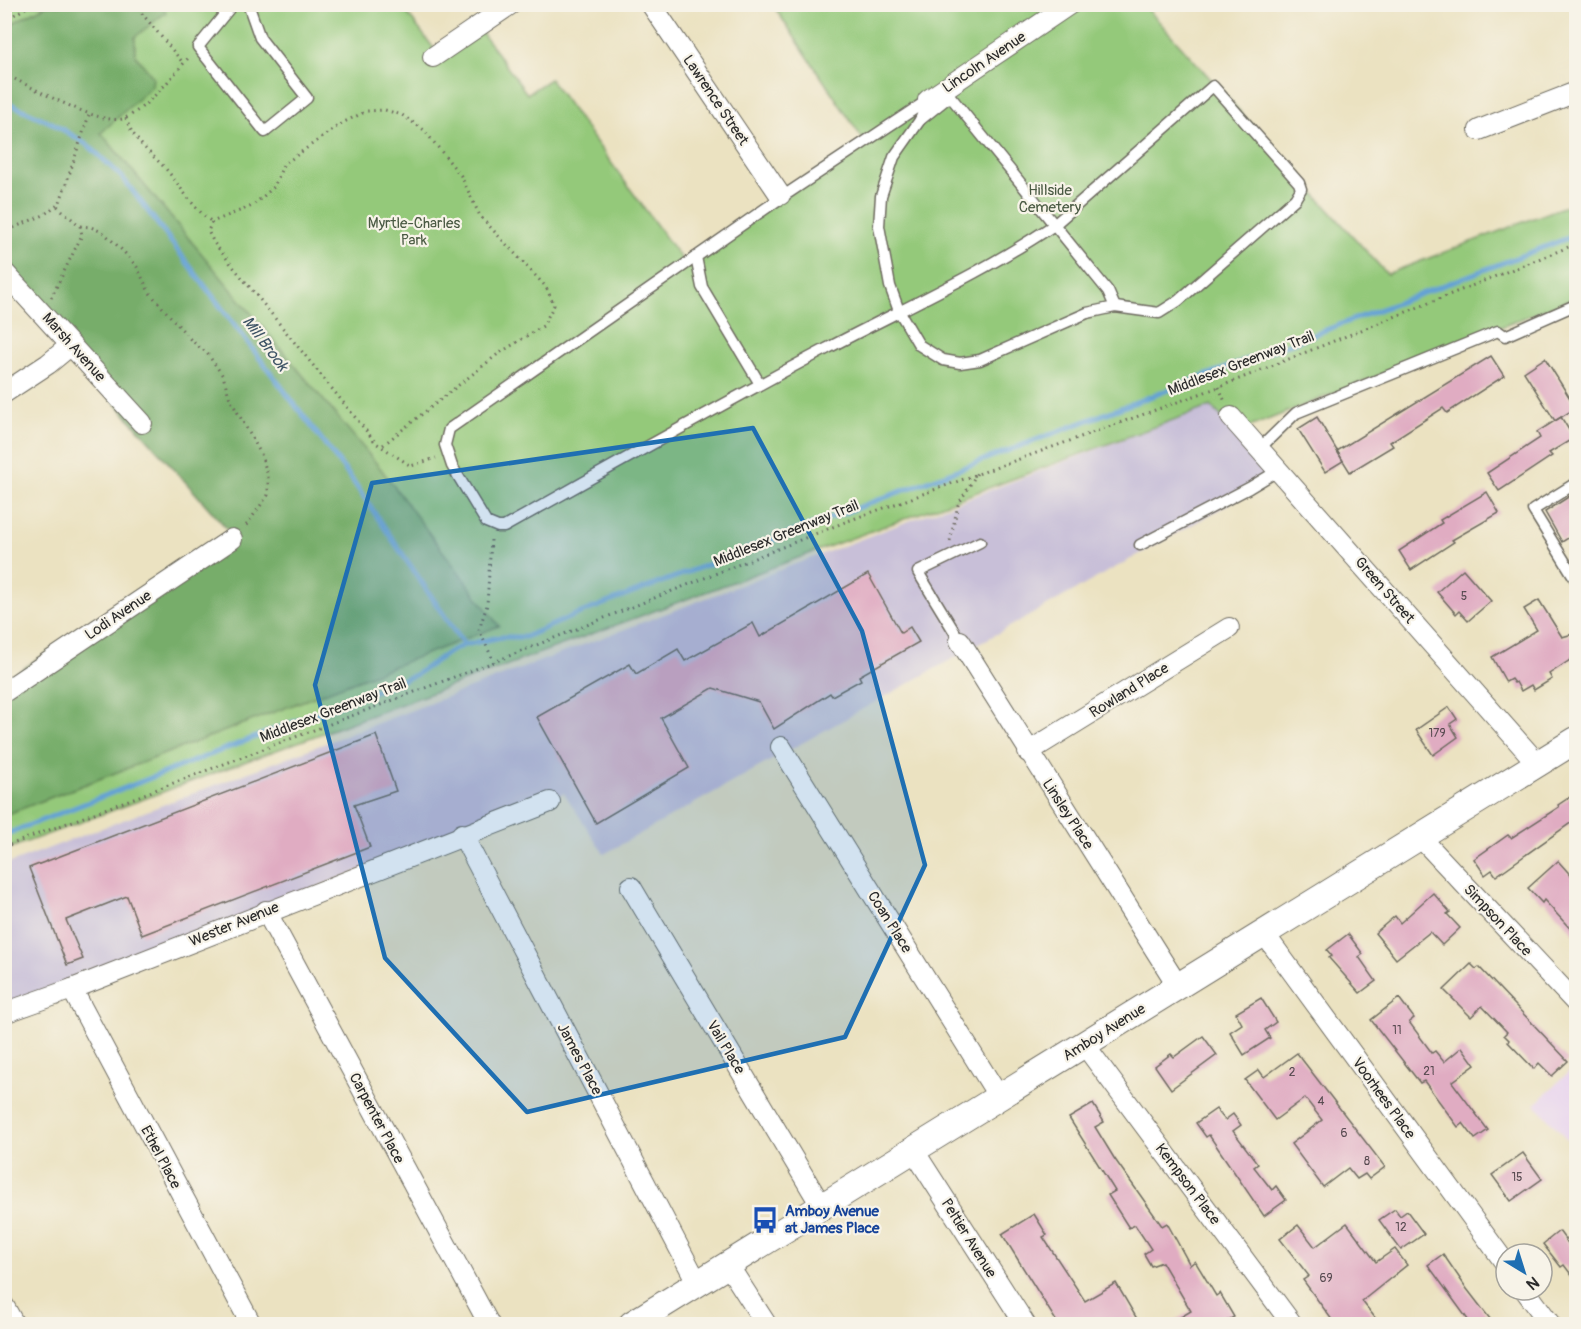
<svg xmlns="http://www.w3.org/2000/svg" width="1581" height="1329" font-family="Pangolin,sans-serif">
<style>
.built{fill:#e7d2ef}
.industrial{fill:#c8bfd8}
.green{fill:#94c97a;stroke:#607a52;stroke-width:1.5}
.forest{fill:#77ad6a;stroke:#516c4a;stroke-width:1.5}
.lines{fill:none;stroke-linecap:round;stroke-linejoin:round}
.stream{stroke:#64a1d5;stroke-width:5}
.building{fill:#e0acc2}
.service-casing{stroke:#6e6b60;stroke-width:13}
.minor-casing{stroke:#6e6b60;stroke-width:22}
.tertiary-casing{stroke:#6e6b60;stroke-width:28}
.path{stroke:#6e6b60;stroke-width:3;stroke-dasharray:1.5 4.5;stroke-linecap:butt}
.service{stroke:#fff;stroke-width:10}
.minor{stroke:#fff;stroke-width:20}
.tertiary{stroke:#fff;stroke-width:26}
.marked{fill:#1f6fb2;fill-opacity:0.2;stroke:#1f6fb2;stroke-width:4.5;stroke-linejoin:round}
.labels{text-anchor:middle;stroke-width:4.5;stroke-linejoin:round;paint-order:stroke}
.number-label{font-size:12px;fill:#584b51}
.street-label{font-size:15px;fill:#2b2b2b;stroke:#f7f3e8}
.park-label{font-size:15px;fill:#4a5a43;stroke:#f7f3e8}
.transit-label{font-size:15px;font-weight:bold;fill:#164399;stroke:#f7f3e8;text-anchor:start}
.water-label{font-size:16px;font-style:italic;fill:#3f5466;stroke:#f7f3e8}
</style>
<rect width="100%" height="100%" fill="#f7f3e8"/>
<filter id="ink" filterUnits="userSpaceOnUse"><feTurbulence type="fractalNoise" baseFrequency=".0167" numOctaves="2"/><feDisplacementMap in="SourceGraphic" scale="12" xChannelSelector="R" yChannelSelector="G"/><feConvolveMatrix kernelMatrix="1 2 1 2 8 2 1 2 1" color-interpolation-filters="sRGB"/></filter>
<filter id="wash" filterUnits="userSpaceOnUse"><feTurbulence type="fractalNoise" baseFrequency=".008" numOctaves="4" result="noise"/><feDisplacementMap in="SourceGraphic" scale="24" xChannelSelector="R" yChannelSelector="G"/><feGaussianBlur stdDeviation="1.35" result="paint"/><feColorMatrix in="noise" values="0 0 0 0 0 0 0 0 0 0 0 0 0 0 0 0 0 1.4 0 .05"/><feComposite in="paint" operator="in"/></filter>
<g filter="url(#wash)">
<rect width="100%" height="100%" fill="#ebe2c1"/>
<path class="built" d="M1576 1065V1149L1535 1104Z"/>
<path class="industrial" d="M1211 406 1277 477 604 854 564 793 5 1006V865Z"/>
<path class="green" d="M4 5H401L435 50 474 22 527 94 550 79 685 264 864 141 773 5H1144L1387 274 1576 202V297L1237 432 1211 406 5 850V815L499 626 5 91Z"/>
<path class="forest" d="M47 5H162L166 12 135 37V55L153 77 152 86 101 133 381 469 499 626 5 815V681L229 531 5 279V27Z"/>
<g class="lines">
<g class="stream">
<path d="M4 101 52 123 88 145 122 177 353 481 464 645"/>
<path d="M4 835 415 675 449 652 464 645 501 637H525L575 615 1576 235"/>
</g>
</g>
<g id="blocks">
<g class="building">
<path d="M1491 356 1504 376 1447 413 1443 408 1390 442 1393 446 1350 472 1337 451Z"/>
<path d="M1545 358 1576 408 1555 421 1524 372Z"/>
<path d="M1317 417 1343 461 1325 472 1298 429Z"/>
<path d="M1561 417 1574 438 1549 453 1552 456 1499 491 1487 473 1540 438 1537 432Z"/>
<path d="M1487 492 1499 513 1452 540 1454 542 1411 570 1399 551 1442 523 1440 520Z"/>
<path d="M1576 492V533L1562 542 1545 512Z"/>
<path d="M1463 569 1491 601 1468 621 1459 611 1456 614 1437 592Z"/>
<path d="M868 574 901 633 910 627 919 642 859 676 861 680 832 696 830 693 774 729 759 702 713 688 661 718 689 768 596 823 537 717 630 664 636 674 678 649 685 661 753 623 760 637Z"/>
<path d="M1539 600 1562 637 1576 633V656L1549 674 1552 679 1534 690 1531 685 1521 691 1516 682 1514 683 1511 679 1506 682 1492 657 1537 630 1524 609Z"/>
<path d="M1449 707 1457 719 1450 724 1458 737 1433 755 1416 730Z"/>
<path d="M376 735 396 791 354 805 370 847 142 935 127 896 66 920 83 959 67 965 29 868Z"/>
<path d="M1576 793V819L1496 876 1492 870 1485 875 1474 859 1508 835 1511 838 1559 807 1558 805Z"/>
<path d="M1558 861 1576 881V935L1544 900 1542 903 1528 888Z"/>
<path d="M1433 893 1450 912 1447 914 1460 928 1442 945 1430 932 1396 959 1375 933 1395 916 1400 923Z"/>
<path d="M1348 934 1363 954 1359 957 1376 981 1360 993 1329 958 1332 956 1327 950Z"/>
<path d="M1471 964 1476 969 1479 967 1568 1061 1552 1076 1539 1063 1534 1069 1508 1042 1509 1040 1504 1035 1507 1032 1482 1006 1471 1017 1444 990Z"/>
<path d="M1261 998 1276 1022 1265 1030 1270 1038 1244 1055 1230 1032 1242 1024 1236 1013Z"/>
<path d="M1399 998 1414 1018 1409 1022 1432 1053 1435 1051 1444 1062 1462 1047 1475 1065 1452 1082 1488 1130 1475 1139 1463 1123 1458 1127 1424 1081 1420 1083 1371 1020Z"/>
<path d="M1203 1036 1217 1055 1171 1089 1155 1066 1171 1054 1174 1057Z"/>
<path d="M1297 1053 1385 1167 1369 1179 1365 1174 1357 1179 1348 1168 1323 1187 1291 1144 1322 1120 1305 1098 1275 1120 1245 1080 1259 1070 1264 1077Z"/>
<path d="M1093 1104 1104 1122 1095 1127 1114 1158 1162 1226 1167 1223 1190 1265 1195 1261 1216 1296 1220 1293 1234 1317 1221 1324H1169L1191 1311 1162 1262 1151 1266 1144 1254 1151 1249 1135 1225 1129 1228 1108 1195 1115 1191 1069 1118Z"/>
<path d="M1216 1109 1225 1120 1233 1114 1241 1125 1233 1131 1258 1164 1254 1167 1272 1190 1276 1186 1286 1200 1264 1216 1209 1135 1206 1137 1196 1123Z"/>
<path d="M1523 1153 1542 1179 1511 1201 1492 1175Z"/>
<path d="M1395 1209 1400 1216 1407 1211 1424 1234 1401 1250 1379 1220Z"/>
<path d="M1034 1214 1047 1235 1043 1237 1085 1301 1116 1283 1140 1324H1058L1002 1234Z"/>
<path d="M1347 1223 1376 1262 1395 1249 1407 1265 1362 1301 1380 1324H1335L1303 1280 1309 1276 1280 1239 1298 1225 1315 1247Z"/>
<path d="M1559 1231 1576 1254V1281L1564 1265 1561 1267 1543 1244Z"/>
<path d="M1443 1254 1467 1289 1494 1324H1471L1428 1265Z"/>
</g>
</g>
</g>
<g filter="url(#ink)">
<use href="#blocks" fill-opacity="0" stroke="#6e6b60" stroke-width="1.5"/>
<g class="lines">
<defs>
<g id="service">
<path d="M233 4 198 47 265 132 307 98 260 38 248 4"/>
<path d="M928 100 782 197 449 429 445 445 452 466 486 522 498 527H504C611 467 718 406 826 349 902 309 983 273 1054 225L1213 86 1299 183 1301 189 1295 199 1178 301 1159 313 1115 307 1087 313 980 360 960 363 943 360 919 345 899 311 890 286 879 226 881 196 894 157 920 120 928 100"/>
<path d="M920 120 950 96 1108 291 1115 307"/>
<path d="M696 257 702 287 760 384"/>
<path d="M1260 448 1296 413 1498 331 1505 336 1573 306 1576 311"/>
<path d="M1576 483 1533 510 1576 580"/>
<path d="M1140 545 1249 488 1279 470"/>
<path d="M960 641 918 572 980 542"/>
</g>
<g id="minor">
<path d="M651 4 780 195"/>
<path d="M433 57 511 4"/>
<path d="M928 100 1070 4"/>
<path d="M1479 130 1576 92"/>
<path d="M4 272 142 423"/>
<path d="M4 393 48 364 71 345"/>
<path d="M1231 417 1538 764"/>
<path d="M960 641 1178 986"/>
<path d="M4 692 232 539"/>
<path d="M781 747 999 1097"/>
<path d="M1028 752 1229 628"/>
<path d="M462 834 698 1284"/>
<path d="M1420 837 1576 1003"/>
<path d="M631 887 822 1207"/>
<path d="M266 911 489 1324"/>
<path d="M1263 932 1506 1264"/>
<path d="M72 989 251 1324"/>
<path d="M4 1013 72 989 550 802"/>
<path d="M1084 1044 1292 1324"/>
<path d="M914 1151 1025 1324"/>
<path d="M728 1265 766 1324"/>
<path d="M1525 1290 1550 1324"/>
<path d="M4 1306 14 1324"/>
</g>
<path id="tertiary" d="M632 1324 1576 740"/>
</defs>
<use href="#service" class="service-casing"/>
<use href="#minor" class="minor-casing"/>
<use href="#tertiary" class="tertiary-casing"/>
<g class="path">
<path d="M134 4 184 64"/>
<path d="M4 21 32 4"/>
<path d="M4 74C30 85 101 128 125 118 146 109 174 75 189 57"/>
<path d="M126 118C133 141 150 152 166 169 181 187 192 207 212 222"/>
<path d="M80 226 91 227 104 233 123 251 137 267 149 292 191 340 207 353 223 376 230 399 261 454 268 476V495L245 527"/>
<path d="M4 235 15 227 44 215 60 202 89 115"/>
<path d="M51 298 82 235 80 226 56 205"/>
<path d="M1219 387 1225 402"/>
<path d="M383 445 498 354 543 326 554 305 546 287 480 216 461 176 424 130 402 115 385 110 367 111 342 123 283 165 274 187 252 206 212 222 208 231 214 243 376 443 411 466 436 458"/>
<path d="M491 540 487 605 479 630 494 662"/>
<path d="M950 541 958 505 977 473"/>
<path d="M4 847 494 662 845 522 1219 387 1576 244"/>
</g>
<use href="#service" class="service"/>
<use href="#minor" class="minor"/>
<use href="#tertiary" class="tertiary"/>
</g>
</g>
<path class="marked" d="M753 428 862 631 925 865 845 1037 527 1112 385 958 315 685 372 483Z"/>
<defs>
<symbol id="bus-bare" viewBox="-9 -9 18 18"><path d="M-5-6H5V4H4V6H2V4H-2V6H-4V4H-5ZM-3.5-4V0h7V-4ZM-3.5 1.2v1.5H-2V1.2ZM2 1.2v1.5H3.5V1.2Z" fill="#1a4fb4" stroke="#f7f3e8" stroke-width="2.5" paint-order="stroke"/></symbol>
</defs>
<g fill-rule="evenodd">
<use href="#bus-bare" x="746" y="1201" width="38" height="38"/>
</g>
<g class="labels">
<g class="number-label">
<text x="1464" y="600">5</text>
<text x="1437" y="737">179</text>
<text x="1397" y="1034">11</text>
<text x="1429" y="1075">21</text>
<text x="1292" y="1076">2</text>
<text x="1321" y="1105">4</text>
<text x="1344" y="1137">6</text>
<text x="1367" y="1165">8</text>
<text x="1517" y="1181">15</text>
<text x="1401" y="1231">12</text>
<text x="1326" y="1282">69</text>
</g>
<g class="street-label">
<text transform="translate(984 62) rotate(-34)" y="5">Lincoln Avenue</text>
<text transform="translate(716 100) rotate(56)" y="5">Lawrence Street</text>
<text transform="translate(74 347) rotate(48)" y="5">Marsh Avenue</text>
<text transform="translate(1241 363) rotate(-21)" y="5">Middlesex Greenway Trail</text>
<text transform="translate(786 533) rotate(-22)" y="5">Middlesex Greenway Trail</text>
<text transform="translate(1385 590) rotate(49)" y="5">Green Street</text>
<text transform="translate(118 615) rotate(-34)" y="5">Lodi Avenue</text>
<text transform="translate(1129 690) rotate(-32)" y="5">Rowland Place</text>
<text transform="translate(333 710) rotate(-21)" y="5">Middlesex Greenway Trail</text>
<text transform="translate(1068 814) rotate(57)" y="5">Linsley Place</text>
<text transform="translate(1498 920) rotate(47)" y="5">Simpson Place</text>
<text transform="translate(890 922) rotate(58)" y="5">Coan Place</text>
<text transform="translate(234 924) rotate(-22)" y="5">Wester Avenue</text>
<text transform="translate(1104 1032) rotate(-32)" y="5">Amboy Avenue</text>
<text transform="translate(726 1047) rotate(59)" y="5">Vail Place</text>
<text transform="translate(580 1059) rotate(62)" y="5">James Place</text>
<text transform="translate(1384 1098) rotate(54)" y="5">Voorhees Place</text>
<text transform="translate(377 1118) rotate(62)" y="5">Carpenter Place</text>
<text transform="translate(161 1157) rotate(62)" y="5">Ethel Place</text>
<text transform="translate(1188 1184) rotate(53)" y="5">Kempson Place</text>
<text transform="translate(969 1238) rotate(58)" y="5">Peltier Avenue</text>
</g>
<g class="park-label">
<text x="1050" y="195">Hillside<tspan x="1050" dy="17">Cemetery</tspan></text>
<text x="414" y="228">Myrtle-Charles<tspan x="414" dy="17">Park</tspan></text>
</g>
<g class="transit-label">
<text x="785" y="1216">Amboy Avenue<tspan x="785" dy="17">at James Place</tspan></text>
</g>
<g class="water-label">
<text transform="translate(266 343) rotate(53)" y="6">Mill Brook</text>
</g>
</g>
<rect width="1581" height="1329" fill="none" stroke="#f7f3e8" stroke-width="24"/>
<g transform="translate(1524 1272) rotate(142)"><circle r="28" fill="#f7f3e8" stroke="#a5a39c" stroke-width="1.5"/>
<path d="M0-4.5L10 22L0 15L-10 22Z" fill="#1f6fb2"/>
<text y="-9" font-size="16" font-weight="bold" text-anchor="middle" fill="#2b2b2b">N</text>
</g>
</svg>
